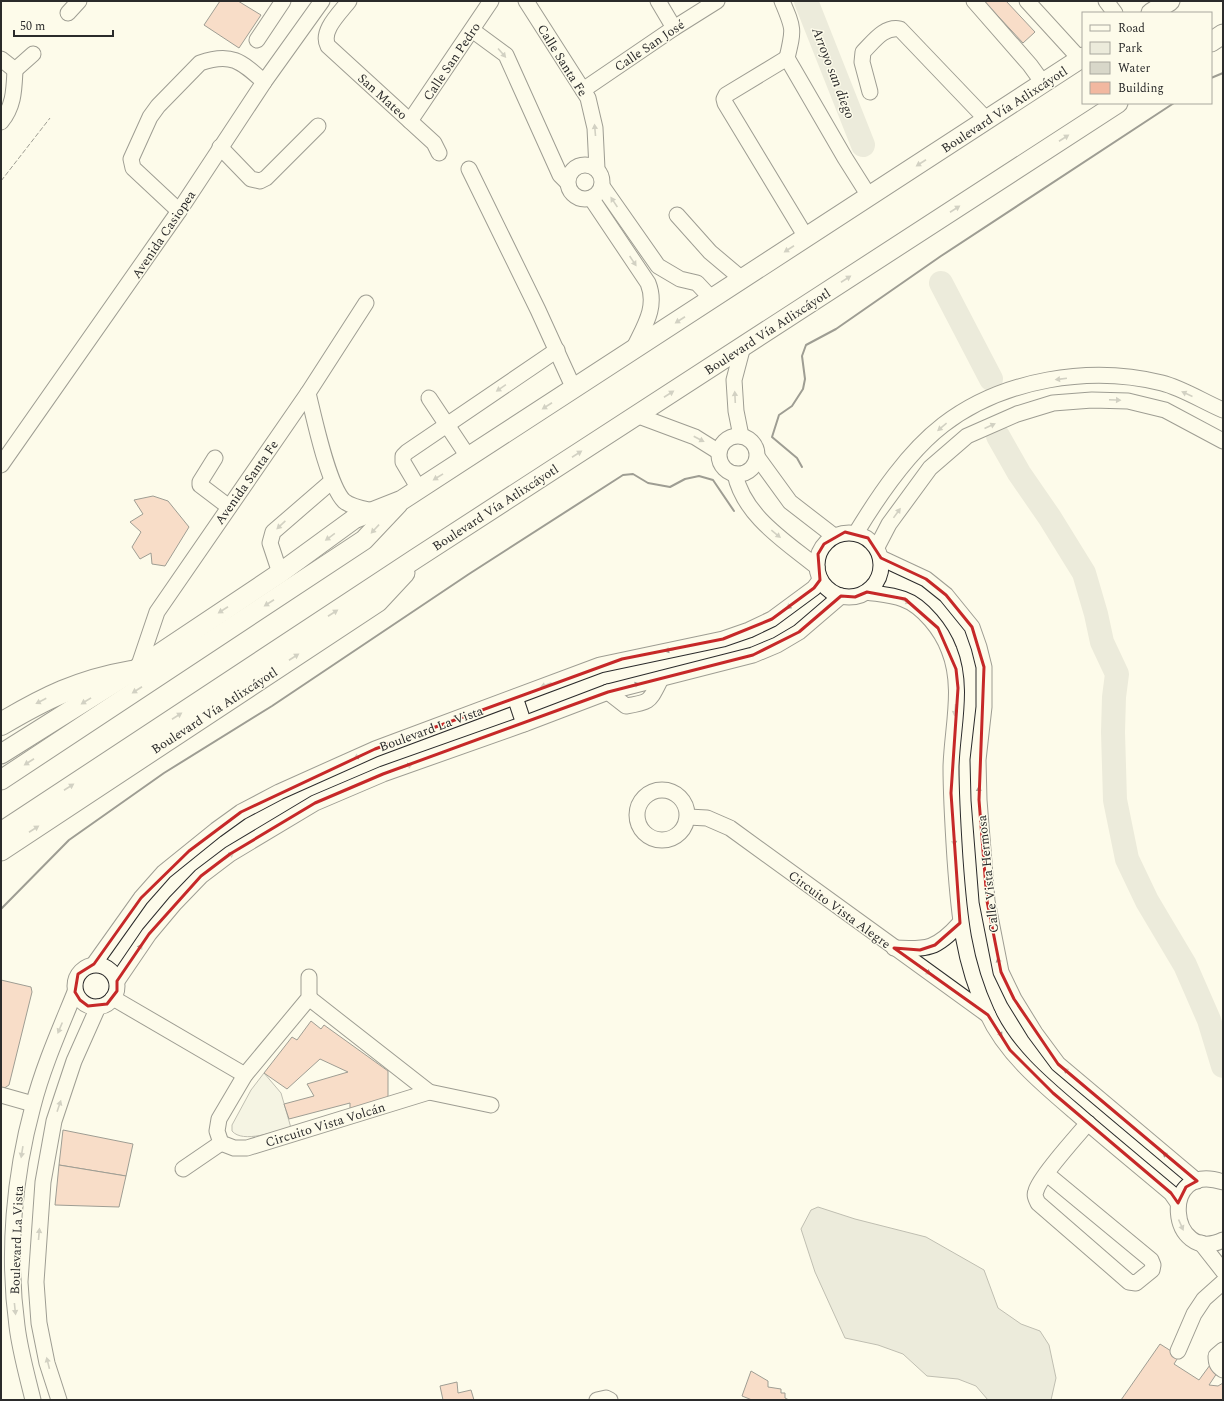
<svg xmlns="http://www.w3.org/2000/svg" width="1224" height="1401" font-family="Spectral,serif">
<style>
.green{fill:#ecebdb;stroke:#74746e}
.water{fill:#d8d7c9;stroke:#74746e}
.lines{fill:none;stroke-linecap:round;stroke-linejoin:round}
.river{stroke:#d8d7c9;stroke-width:24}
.building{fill:#f2b8a0;stroke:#2b2b2b}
.minor-casing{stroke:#2b2b2b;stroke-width:17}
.major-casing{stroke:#2b2b2b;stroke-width:21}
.highway-casing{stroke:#2b2b2b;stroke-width:24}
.minor{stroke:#fdfbea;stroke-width:15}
.major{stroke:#fdfbea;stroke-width:19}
.highway{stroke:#fdfbea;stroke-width:22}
.fence{stroke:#2b2b2b;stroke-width:1;stroke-dasharray:5 2;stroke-linecap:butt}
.wall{stroke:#2b2b2b;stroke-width:2}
.oneway{fill:#9e9d94}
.marked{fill:none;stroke:#c62828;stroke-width:3;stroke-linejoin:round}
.labels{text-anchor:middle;stroke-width:3;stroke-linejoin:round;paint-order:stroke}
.street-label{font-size:13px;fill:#2b2b2b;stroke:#fdfbea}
.water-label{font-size:14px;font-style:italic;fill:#2b2b2b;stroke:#fdfbea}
</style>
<rect width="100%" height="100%" fill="#fdfbea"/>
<path class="green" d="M264 1073 281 1093 291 1128C275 1131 243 1144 232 1131V1125L251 1090Z"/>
<path class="water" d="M818 1207 855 1219 926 1237 984 1270 998 1308 1021 1324 1040 1331 1049 1345 1056 1378 1051 1400H988L976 1386 958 1379 927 1376 903 1354 878 1345 845 1338 815 1272 801 1229 811 1210Z"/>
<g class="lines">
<g class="river">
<path d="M806 1 863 145"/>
<path d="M941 283 991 379"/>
<path d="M998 436 1019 473 1050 518 1084 573 1096 614 1102 642 1117 674 1114 697 1113 732 1115 800 1127 859 1147 901 1185 965 1209 1020 1223 1066"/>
</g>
</g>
<g class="building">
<path d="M220 1H238L261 15 239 48 204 25Z"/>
<path d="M984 1H1006L1035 32 1023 43Z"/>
<path d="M153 496 168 501 189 527 165 566 152 564 151 553 140 559 132 547 141 532 130 522 143 514 134 500Z"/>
<path d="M1 980 31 987 32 992 9 1085 3 1089H1Z"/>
<path d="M311 1021 321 1029 324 1025 388 1071V1099L350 1110V1103L289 1119 284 1104 314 1096 307 1084 348 1072 320 1059 287 1089 264 1073 292 1037 297 1040Z"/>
<path d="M63 1130 133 1144 126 1176 59 1165Z"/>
<path d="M59 1165 126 1176 119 1207 55 1205Z"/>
<path d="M1160 1344 1179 1356 1174 1364 1199 1380 1210 1365 1219 1370 1209 1385 1218 1386 1223 1383V1400H1121Z"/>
<path d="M751 1371 768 1381V1387L781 1389V1393H785V1398L789 1400H752L742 1396Z"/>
<path d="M457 1382 458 1393 471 1390 474 1400H443L440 1386Z"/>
</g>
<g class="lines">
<defs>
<g id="minor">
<path d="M349 1C340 13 320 31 328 46L434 143 439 153"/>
<path d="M526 1 588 98 595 128 597 169"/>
<path d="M658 1 674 28"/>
<path d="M782 1C794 29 794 29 787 58"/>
<path d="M974 1 1030 65 1043 83"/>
<path d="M1027 1 1080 59"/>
<path d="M1106 1 1115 13"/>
<path d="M68 13 79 1"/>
<path d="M472 30 506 55 560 175 567 182"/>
<path d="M257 40 283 1"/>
<path d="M1 59 15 70"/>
<path d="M15 70 33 54"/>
<path d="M583 90 674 28 717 1"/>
<path d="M870 92 862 62 863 52C874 41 884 26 900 29L987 120"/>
<path d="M410 121 491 1"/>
<path d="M1 122C14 106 14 90 15 70"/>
<path d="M220 147 251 179 260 181 266 178 318 126"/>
<circle cx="585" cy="182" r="17"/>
<path d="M469 169 538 310 574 389"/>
<path d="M602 186 658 266 680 279 697 283 712 299"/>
<path d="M591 198 648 283C658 308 643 328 633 350"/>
<path d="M179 211 133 168 131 159 150 117 158 106 200 63C231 52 241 61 264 82"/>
<path d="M677 215 710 252 742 279"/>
<path d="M806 237 725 103 724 99 726 95 787 58 845 158 869 196"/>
<path d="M308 393C314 417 328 485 344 501 351 507 364 509 373 511"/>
<path d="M429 398 469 458"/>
<path d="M636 415 695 437 719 452"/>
<circle cx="738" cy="455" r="19"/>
<path d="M741 436 736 411 734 380 743 346"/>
<path d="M215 458 200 482V485L229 507"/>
<path d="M758 458 790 502 834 536"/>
<path d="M1 465 179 211 264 82 322 1"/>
<path d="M735 474C744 516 785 541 817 567"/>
<path d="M419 489 403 462V456L407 452 557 350"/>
<circle cx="849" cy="565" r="32"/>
<path d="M856 533C879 495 908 452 943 425 1003 379 1090 365 1162 383 1182 388 1204 402 1223 410"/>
<path d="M877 547 889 524 930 468 967 436 1017 414 1053 403 1092 400 1128 401 1165 410 1223 441"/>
<path d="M881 558 926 579 946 595 972 627 979 647 984 667V707L978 760 979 800 987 901 1001 972 1014 999 1035 1033 1058 1064 1197 1181"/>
<path d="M280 573 270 543 273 532 332 481"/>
<path d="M867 592C879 594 892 595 903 599 923 606 942 631 949 650 964 687 952 728 951 767 951 798 953 828 955 859 959 915 963 961 987 1013 1005 1053 1042 1084 1075 1112 1107 1140 1139 1166 1171 1193L1178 1203"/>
<path d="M138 668 157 612 308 393 366 303"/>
<path d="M608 692 626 706C652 702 649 701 661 679"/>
<path d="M515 697 524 724"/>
<circle cx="662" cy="815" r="25"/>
<path d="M688 817 707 818 730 828 988 1015"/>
<path d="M894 948C927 950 937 949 960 923"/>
<path d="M94 964 141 898 164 872 216 830 241 812 279 792 375 749 600 665 723 639 749 630 772 619 814 588 820 580"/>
<circle cx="96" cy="986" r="21"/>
<path d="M309 977V998L245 1075 219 1119 217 1131 221 1143 234 1148H247L429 1092"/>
<path d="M117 981 149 934 175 903 201 876 230 854 315 803 383 774 524 724 608 692 753 655 777 645 799 632 841 596"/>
<path d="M113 998 245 1075"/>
<path d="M309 998 429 1092 491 1105"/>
<path d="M1 1095 33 1104"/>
<path d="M183 1169 221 1143"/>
<path d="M1047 1174 1151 1260 1153 1265 1152 1270 1136 1283 1129 1282 1038 1203C1036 1199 1034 1195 1036 1191 1039 1178 1077 1136 1088 1123"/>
<path d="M1223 1182C1158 1160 1169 1266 1223 1240"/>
<path d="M1201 1243 1223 1271"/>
<path d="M1223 1350 1216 1356C1216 1363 1217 1366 1223 1370"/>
<path d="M1178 1351 1194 1314 1204 1299 1223 1282"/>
<path d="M33 1400C27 1375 20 1351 17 1326 7 1253 14 1176 33 1106 43 1067 60 1029 75 992"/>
<path d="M59 1400 47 1363 39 1323 36 1282 43 1182 54 1121 74 1061 98 1007"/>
<path d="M597 1400 606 1398 610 1400"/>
</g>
<g id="major">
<path d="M1151 13 1170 1"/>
<path d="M1211 42 1223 34"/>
<path d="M1 754 138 668 280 573 354 519 402 500 1083 57"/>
<path d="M1 780 364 540 398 504"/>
<path d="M1 832 415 559 1118 103"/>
<path d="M1 851 378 602 405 573"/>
</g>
<path id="highway" d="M1 724C45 698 79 681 131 672"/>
</defs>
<use href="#minor" class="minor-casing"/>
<use href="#major" class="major-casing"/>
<use href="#highway" class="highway-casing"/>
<use href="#minor" class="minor"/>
<use href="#major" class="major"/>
<use href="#highway" class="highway"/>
<path class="fence" d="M1 181 50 118"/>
<g class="wall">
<path d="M1211 78 1223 73"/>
<path d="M802 467 797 458 772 437 779 415 792 406 803 389 805 379 802 356 806 345 836 329 941 256 1174 103"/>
<path d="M1 909 69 840 164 773 272 706 469 574 623 475 633 474 648 483 670 487 685 479 699 476 713 480 734 511"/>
</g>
</g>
<defs><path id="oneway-solid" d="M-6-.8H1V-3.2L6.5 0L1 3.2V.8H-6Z"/></defs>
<g class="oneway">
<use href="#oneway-solid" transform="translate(502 53) rotate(49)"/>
<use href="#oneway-solid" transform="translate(595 130) rotate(-95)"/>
<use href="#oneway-solid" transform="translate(1064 138) rotate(-33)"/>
<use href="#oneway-solid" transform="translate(921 163) rotate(147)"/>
<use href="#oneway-solid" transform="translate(614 202) rotate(-124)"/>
<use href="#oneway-solid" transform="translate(955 209) rotate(-33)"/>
<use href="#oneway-solid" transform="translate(789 249) rotate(147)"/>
<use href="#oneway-solid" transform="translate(633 261) rotate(56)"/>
<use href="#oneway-solid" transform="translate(846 279) rotate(-33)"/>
<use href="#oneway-solid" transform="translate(680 320) rotate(147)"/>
<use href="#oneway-solid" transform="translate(1061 379) rotate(173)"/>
<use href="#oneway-solid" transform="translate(501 388) rotate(145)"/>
<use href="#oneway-solid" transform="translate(669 394) rotate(-33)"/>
<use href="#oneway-solid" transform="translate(1187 394) rotate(-156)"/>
<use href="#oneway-solid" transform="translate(735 397) rotate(-93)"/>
<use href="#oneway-solid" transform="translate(1115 400) rotate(2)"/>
<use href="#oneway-solid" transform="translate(547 406) rotate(147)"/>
<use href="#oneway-solid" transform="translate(990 426) rotate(-24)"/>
<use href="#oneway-solid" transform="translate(942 427) rotate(140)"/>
<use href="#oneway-solid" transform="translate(699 439) rotate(28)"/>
<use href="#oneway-solid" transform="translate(577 454) rotate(-33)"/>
<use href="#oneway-solid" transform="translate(438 477) rotate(148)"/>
<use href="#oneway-solid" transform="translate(897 513) rotate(-54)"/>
<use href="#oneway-solid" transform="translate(281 525) rotate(137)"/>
<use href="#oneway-solid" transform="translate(375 529) rotate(133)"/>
<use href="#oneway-solid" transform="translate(776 534) rotate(39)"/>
<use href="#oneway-solid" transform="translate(330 537) rotate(144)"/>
<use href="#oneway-solid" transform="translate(905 601) rotate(24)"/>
<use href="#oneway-solid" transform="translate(269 603) rotate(147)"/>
<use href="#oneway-solid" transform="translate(791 605) rotate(143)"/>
<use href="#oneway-solid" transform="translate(223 610) rotate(147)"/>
<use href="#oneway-solid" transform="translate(333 613) rotate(-33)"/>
<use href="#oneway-solid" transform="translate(670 650) rotate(169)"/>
<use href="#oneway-solid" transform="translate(294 657) rotate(-33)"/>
<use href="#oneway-solid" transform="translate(546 685) rotate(159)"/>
<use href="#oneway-solid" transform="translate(634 685) rotate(-14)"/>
<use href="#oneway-solid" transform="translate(137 690) rotate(147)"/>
<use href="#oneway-solid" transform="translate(41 701) rotate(152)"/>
<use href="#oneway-solid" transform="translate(86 701) rotate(148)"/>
<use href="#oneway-solid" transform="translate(955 710) rotate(96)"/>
<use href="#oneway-solid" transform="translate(177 716) rotate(-33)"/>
<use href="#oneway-solid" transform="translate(359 756) rotate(156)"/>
<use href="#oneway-solid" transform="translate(29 762) rotate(147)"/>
<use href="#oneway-solid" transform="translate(407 766) rotate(-20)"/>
<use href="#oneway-solid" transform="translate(69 787) rotate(-33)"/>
<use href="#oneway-solid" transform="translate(979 792) rotate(-91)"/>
<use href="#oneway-solid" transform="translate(34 829) rotate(-33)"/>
<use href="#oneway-solid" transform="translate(954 840) rotate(86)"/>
<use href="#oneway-solid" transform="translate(229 856) rotate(-36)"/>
<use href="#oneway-solid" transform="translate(139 949) rotate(-57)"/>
<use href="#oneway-solid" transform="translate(999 963) rotate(-103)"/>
<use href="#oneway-solid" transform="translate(926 971) rotate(36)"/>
<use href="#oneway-solid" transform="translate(60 1028) rotate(113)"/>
<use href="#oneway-solid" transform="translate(999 1032) rotate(58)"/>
<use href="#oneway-solid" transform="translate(1068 1072) rotate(-140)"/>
<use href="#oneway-solid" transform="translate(59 1106) rotate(-71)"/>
<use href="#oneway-solid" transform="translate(22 1152) rotate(99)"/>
<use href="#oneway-solid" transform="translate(1167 1156) rotate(-140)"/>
<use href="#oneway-solid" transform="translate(1181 1225) rotate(66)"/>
<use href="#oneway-solid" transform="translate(39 1234) rotate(-85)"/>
<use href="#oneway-solid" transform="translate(15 1309) rotate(84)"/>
<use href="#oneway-solid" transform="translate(48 1363) rotate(-104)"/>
</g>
<path d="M0 0H1224V1401H0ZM845 532 868 538 881 558 926 579 946 595 972 627 984 667 979 800 987 901 1001 972 1014 999 1058 1064 1197 1181 1186 1187 1178 1203 1171 1193 1053 1093 1010 1050 988 1015 894 948 920 950 935 945 960 923 951 793 958 688 956 669 938 628 905 599 867 592 855 597 841 596 799 632 753 655 608 692 383 774 315 803 230 854 201 876 149 934 117 981V991L107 1004 88 1006 80 1000 75 992 78 974 94 964 141 898 189 851 241 812 375 749 622 659 723 639 772 619 814 588 820 580 818 554 824 544Z" fill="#fdfbea" fill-opacity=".55" fill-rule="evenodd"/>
<path class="marked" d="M845 532 868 538 881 558 926 579 946 595 972 627 984 667 979 800 987 901 1001 972 1014 999 1058 1064 1197 1181 1186 1187 1178 1203 1171 1193 1053 1093 1010 1050 988 1015 894 948 920 950 935 945 960 923 951 793 958 688 956 669 938 628 905 599 867 592 855 597 841 596 799 632 753 655 608 692 383 774 315 803 230 854 201 876 149 934 117 981V991L107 1004 88 1006 80 1000 75 992 78 974 94 964 141 898 189 851 241 812 375 749 622 659 723 639 772 619 814 588 820 580 818 554 824 544Z"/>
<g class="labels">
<g class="street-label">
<text transform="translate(649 45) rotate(-34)" y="5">Calle San José</text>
<text transform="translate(563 60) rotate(58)" y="5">Calle Santa Fe</text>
<text transform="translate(451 61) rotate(-56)" y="5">Calle San Pedro</text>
<text transform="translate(383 96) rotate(42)" y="5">San Mateo</text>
<text transform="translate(1004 109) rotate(-33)" y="5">Boulevard Vía Atlixcáyotl</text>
<text transform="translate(163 234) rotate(-56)" y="5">Avenida Casiopea</text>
<text transform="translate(767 331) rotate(-33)" y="5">Boulevard Vía Atlixcáyotl</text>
<text transform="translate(246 482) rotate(-55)" y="5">Avenida Santa Fe</text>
<text transform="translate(495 507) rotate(-33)" y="5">Boulevard Vía Atlixcáyotl</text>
<text transform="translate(214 710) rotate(-33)" y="5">Boulevard Vía Atlixcáyotl</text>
<text transform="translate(431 728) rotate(-20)" y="5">Boulevard La Vista</text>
<text transform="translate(987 874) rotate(-96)" y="5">Calle Vista Hermosa</text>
<text transform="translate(840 909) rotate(36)" y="5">Circuito Vista Alegre</text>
<text transform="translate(325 1124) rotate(-17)" y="5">Circuito Vista Volcán</text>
<text transform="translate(16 1240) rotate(-88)" y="5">Boulevard La Vista</text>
</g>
<g class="water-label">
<text transform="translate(834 73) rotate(69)" y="5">Arroyo san diego</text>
</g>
</g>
<rect width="1224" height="1401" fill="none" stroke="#2b2b2b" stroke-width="4"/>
<rect x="1082" y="12" width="130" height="92" fill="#fdfbea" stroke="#a9a89e"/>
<rect x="1090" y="25" width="20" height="6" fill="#fdfbea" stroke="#a9a89e"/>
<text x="1118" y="32" font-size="12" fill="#2b2b2b">Road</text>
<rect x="1090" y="42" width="20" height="12" fill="#ecebdb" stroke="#a9a89e"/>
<text x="1118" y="52" font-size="12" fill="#2b2b2b">Park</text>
<rect x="1090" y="62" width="20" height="12" fill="#d8d7c9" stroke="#a9a89e"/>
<text x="1118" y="72" font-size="12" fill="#2b2b2b">Water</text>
<rect x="1090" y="82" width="20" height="12" fill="#f2b8a0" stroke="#a9a89e"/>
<text x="1118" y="92" font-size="12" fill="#2b2b2b">Building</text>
<path d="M14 30v6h99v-6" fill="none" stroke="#2b2b2b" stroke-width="2"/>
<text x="20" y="30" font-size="12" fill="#2b2b2b" stroke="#fdfbea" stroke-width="3" paint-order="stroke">50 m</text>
</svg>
